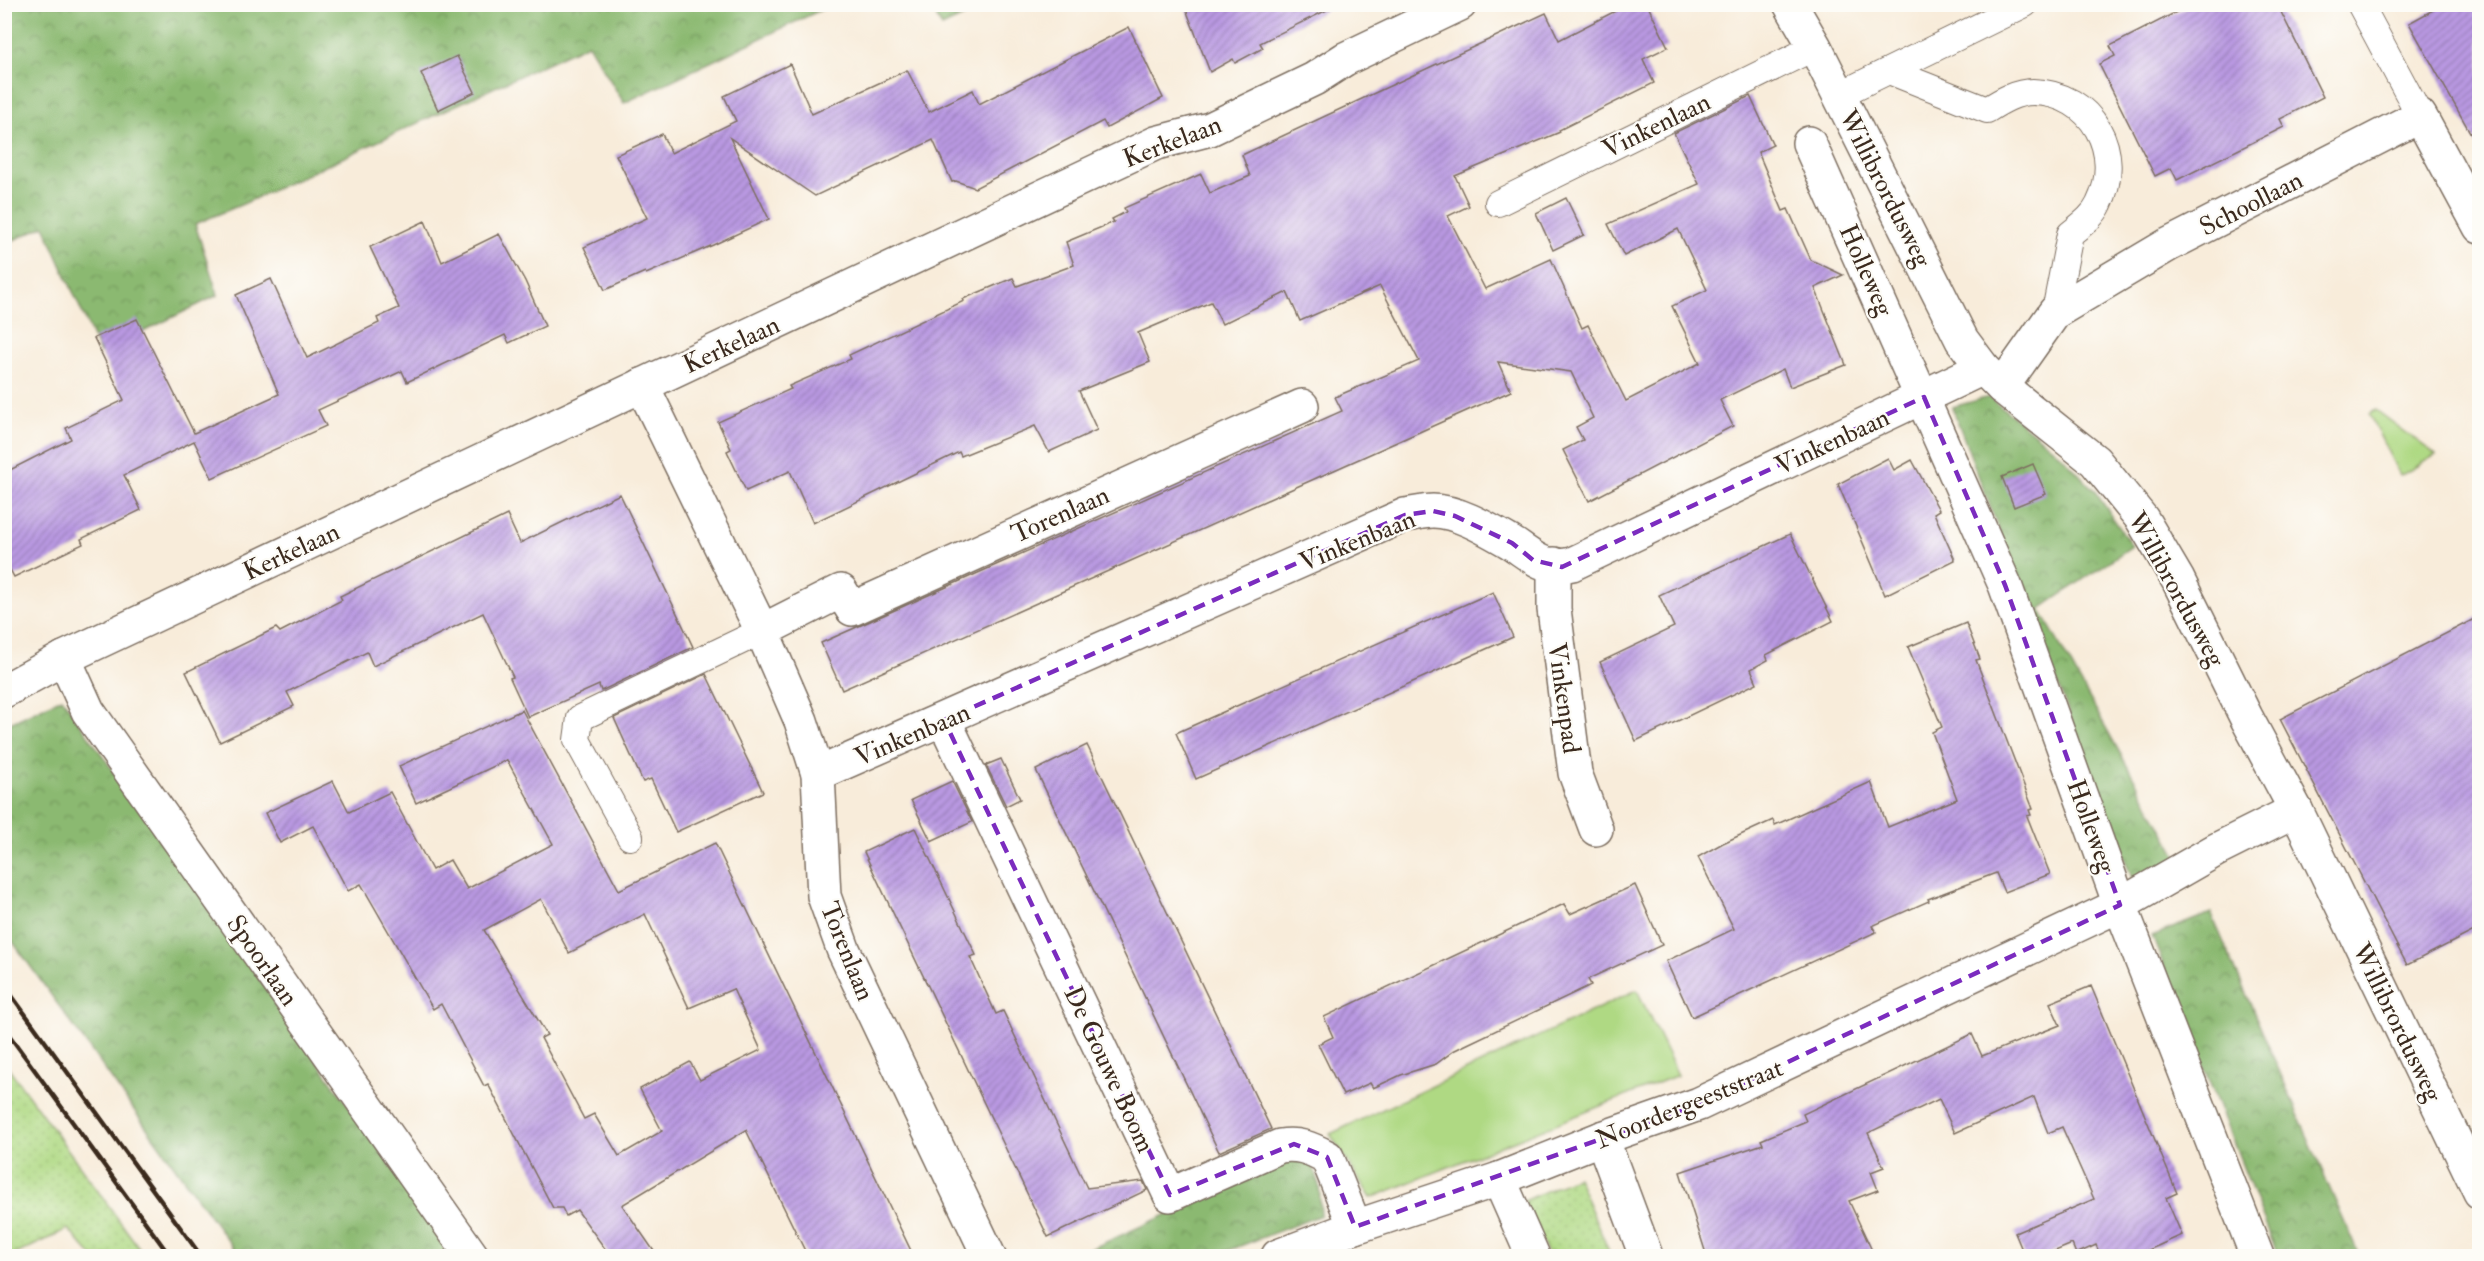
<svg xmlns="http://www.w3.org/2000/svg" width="2484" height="1261" font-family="'IM FELL Double Pica',serif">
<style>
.grass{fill:url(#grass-dots);stroke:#758250;stroke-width:1.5}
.forest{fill:url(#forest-crowns);stroke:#637248;stroke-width:1.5}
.garden{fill:#afd983;stroke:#758250;stroke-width:1.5}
.building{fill:url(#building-hatch);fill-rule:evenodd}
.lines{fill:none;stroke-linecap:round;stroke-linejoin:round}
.service-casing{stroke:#7d6e60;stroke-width:28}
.minor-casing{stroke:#7d6e60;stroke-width:36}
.service{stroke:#fff;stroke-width:26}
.minor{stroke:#fff;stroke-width:33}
.rail{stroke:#3b2a1e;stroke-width:4.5}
.marked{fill:none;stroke:#7b2cbf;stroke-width:4.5;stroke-dasharray:12 8;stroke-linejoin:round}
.labels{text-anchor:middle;stroke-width:4.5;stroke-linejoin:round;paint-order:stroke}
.street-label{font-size:26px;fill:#3b2a1e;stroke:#fdfcf7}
</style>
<defs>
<pattern id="grass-dots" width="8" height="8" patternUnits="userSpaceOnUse" patternTransform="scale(1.5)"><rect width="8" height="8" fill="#afd983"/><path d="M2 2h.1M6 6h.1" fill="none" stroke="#97ba71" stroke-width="1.8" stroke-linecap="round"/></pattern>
<pattern id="forest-crowns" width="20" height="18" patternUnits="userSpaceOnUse" patternTransform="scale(1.5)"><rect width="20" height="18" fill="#8bb971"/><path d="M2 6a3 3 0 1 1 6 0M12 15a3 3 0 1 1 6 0" fill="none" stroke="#73975c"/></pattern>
<pattern id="building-hatch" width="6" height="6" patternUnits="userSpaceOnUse" patternTransform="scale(1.5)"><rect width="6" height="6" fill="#b999e2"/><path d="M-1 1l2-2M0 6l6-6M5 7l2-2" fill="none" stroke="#987db7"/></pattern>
</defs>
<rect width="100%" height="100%" fill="#fdfcf7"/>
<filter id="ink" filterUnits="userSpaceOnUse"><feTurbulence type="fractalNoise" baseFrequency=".0167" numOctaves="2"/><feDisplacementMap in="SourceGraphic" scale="12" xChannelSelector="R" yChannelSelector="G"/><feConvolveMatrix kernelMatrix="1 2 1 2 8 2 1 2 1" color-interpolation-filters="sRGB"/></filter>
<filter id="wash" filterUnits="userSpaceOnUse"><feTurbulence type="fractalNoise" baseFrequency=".008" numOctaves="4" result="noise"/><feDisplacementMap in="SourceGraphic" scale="24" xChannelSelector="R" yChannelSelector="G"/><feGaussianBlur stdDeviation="1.35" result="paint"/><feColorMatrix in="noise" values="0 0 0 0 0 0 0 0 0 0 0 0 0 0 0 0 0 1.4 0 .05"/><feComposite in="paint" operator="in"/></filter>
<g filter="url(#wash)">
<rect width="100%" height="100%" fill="#f8ecda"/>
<g class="grass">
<path d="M5 1063 145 1256H92L68 1229 12 1256H5Z"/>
<path d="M1577 1177 1611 1256H1549L1524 1201Z"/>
</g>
<g class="forest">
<path d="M4 5H831L624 103 588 44 243 204 195 224 218 295 100 353 44 226 5 244Z"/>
<path d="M930 5H988L942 27Z"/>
<path d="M1989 397 2062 456 2094 490 2132 546 2040 609 2192 883 2143 907 1952 407Z"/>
<path d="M62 698 454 1256H239L5 931 4 726Z"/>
<path d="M2211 913 2359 1256H2278L2152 936Z"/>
<path d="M1290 1159 1311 1162 1319 1185 1321 1215 1214 1256H1075Z"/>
</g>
<g class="garden">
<path d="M2376 410 2436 455 2400 476 2369 414Z"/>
<path d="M1637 990 1678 1075 1371 1198 1330 1134Z"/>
</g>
<g id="blocks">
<g class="building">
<path d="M1184 4H1339L1260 43 1263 48 1235 63 1233 59 1210 72Z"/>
<path d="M1629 4H1647L1668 47 1643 59 1654 83 1559 130 1560 132 1455 176 1469 206 1448 216 1485 289 1551 259 1582 328 1588 325 1626 401 1700 363 1672 306 1707 290 1678 229 1624 256 1608 224 1699 184 1674 133 1750 96 1773 145 1758 152 1783 211 1788 209 1811 260 1843 275 1815 288 1846 365 1790 387 1783 369 1720 400 1733 426 1589 501 1563 450 1583 440 1576 427 1593 418 1571 372 1498 362 1511 391 842 690 821 643 1342 411 1335 397 1419 361 1380 286 1300 321 1287 292 1222 324 1211 302 1138 333 1150 362 1079 391 1097 430 1049 452 1035 426 961 456 959 452 813 523 790 471 746 491 727 451 731 449 718 422 791 389 789 386 851 359 849 355 964 301 963 299 1013 278 1017 286 1074 265 1066 242 1114 222 1112 219 1126 212 1124 208 1201 174 1210 193 1250 176 1242 155 1546 13 1559 40Z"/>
<path d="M2192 4H2277L2323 97 2280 119 2284 127 2177 180 2171 168 2155 176 2099 64 2115 56 2110 46Z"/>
<path d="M2444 4H2480V150L2409 23Z"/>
<path d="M1129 27 1163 98 1107 128 1103 121 975 188 956 181 952 182 933 140 815 196 730 138 769 219 713 245 646 274 645 272 605 290 584 247 647 218 616 155 662 134 671 153 736 121 724 96 790 64 812 114 907 70 929 112 973 90 979 104Z"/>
<path d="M457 56 475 92 438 110 421 73Z"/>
<path d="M1566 198 1584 235 1553 250 1536 213Z"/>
<path d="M425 221 442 262 499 234 525 281 545 326 509 343 505 335 407 382 402 371 318 410 326 426 212 478 194 441 124 475 141 510 81 539 83 544 14 577 4 558V473L71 439 66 428 124 400 94 338 137 319 194 433 279 394 236 295 271 279 307 358 379 323 377 318 399 308 370 247Z"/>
<path d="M1888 458 1894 470 1912 460 1939 510 1934 513 1955 560 1885 595 1838 484Z"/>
<path d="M2033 464 2046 494 2014 507 2002 477Z"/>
<path d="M620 494 693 647 601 691 599 685 528 717 510 678 513 677 483 613 373 666 367 652 287 692 294 706 220 742 186 672 276 628 280 632 342 600 340 596 507 515 520 543Z"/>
<path d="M1790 534 1833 621 1766 655 1768 660 1751 669 1757 683 1636 741 1600 662 1674 627 1659 595Z"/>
<path d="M1493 592 1513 637 1196 779 1176 733Z"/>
<path d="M2480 616V928L2407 965 2280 719Z"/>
<path d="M1966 623 1980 659 1976 660 2033 809 2029 810 2031 815 2027 816 2050 874 2004 892 1996 873 1928 899 1929 901 1872 926 1876 932 1692 1017 1666 961 1734 929 1698 857 1723 843 1773 820 1775 825 1871 782 1888 827 1957 799 1932 732 1942 727 1908 647Z"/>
<path d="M706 674 763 792 676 832 651 779 643 782 614 718Z"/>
<path d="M522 710 619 890 715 843 914 1257H808L746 1130 622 1205 658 1257H611L577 1210 566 1216 562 1208H553L488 1084 484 1086 441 1004 433 1009 361 884 348 891 313 826 280 843 265 813 333 781 349 812 390 792 432 870 450 860 467 889 553 844 507 760 416 803 399 766ZM541 899 569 953 645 914 689 1008 733 989 761 1050 700 1080 690 1062 640 1089 662 1131 619 1156 594 1114 584 1119 541 1038 547 1035 484 930Z"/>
<path d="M1087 745 1271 1129 1219 1152 1036 770Z"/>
<path d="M1001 759 1020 799 1006 806 986 765Z"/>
<path d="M952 781 972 822 931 841 911 800Z"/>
<path d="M915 828 976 955 970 957 996 1014 1003 1011 1087 1188 1143 1181 1147 1190 1048 1237 864 852Z"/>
<path d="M1635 885 1662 945 1588 979 1591 985 1455 1050 1436 1064 1401 1075 1373 1088 1370 1083 1343 1095 1318 1044 1333 1037 1324 1017 1564 904 1570 914Z"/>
<path d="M2091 986 2177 1193 2166 1198 2182 1235 2133 1257H2101L2096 1245 2076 1254 2072 1244 2041 1257H2025L2015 1233 2094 1199 2062 1127 2048 1133 2034 1097 1955 1133 1939 1099 1868 1133 1884 1167 1871 1172 1878 1190 1849 1201 1875 1257H1707L1680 1172 1763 1144 1761 1140 1806 1121 1803 1114 1972 1034 1982 1056 2060 1025 2050 1003Z"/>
</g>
</g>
</g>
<g filter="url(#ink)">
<use href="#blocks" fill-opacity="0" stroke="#7d6e60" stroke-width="1.5"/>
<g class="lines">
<defs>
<g id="service">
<path d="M2360 4 2420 116"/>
<path d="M1889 71 1987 110C2001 101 2016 92 2033 92 2093 93 2124 153 2099 204 2093 217 2081 225 2070 234L2055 312"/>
<path d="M1839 95 2025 4"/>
<path d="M1498 203 1815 47"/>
<path d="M630 837 577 740 580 718 762 631"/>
</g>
<g id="minor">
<path d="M1790 4 1815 47 1962 340 1983 368 2002 387 2095 461 2142 519 2178 580 2246 717 2296 810 2480 1192"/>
<path d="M1809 143 2005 585 2120 905 2257 1256"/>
<path d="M642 385 762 631 801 721 818 774 824 896 843 949 989 1256"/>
<path d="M2002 387 2055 312 2168 245 2420 116 2480 227"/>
<path d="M1554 564V609L1575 773 1596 829"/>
<path d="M762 631 841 591 852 609 1302 406"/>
<path d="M64 658 88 711 472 1256"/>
<path d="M4 691 64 658 1156 143 1210 129 1314 79 1345 59 1460 4"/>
<path d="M944 720 1170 1195 1280 1146C1298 1143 1310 1148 1327 1157L1355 1227"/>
<path d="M818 774 1405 515C1414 514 1424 511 1433 511 1458 511 1489 530 1510 542 1531 555 1544 571 1572 564L1983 368"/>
<path d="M1602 1138 1646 1256"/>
<path d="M1499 1179 1533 1256"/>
<path d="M1278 1256 1355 1227 1499 1179 1602 1138 1699 1104 2120 905 2216 850 2296 810"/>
</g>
</defs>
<use href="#service" class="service-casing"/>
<use href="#minor" class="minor-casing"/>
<use href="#service" class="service"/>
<use href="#minor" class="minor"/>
<g class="rail">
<path d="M4 985 201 1256"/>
<path d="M4 1028 170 1256"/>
</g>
</g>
</g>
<path class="marked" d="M1924 397 2005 585 2120 905 1699 1104 1355 1227 1327 1157 1294 1144 1170 1195 944 720 1405 515 1433 511 1455 516 1512 543 1533 560 1562 567Z"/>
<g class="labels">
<g class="street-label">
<text transform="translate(1656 125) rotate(-26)" y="9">Vinkenlaan</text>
<text transform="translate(1172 141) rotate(-21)" y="9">Kerkelaan</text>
<text transform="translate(1886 188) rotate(63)" y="9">Willibrordusweg</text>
<text transform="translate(2251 203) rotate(-27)" y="9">Schoollaan</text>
<text transform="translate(1867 270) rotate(66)" y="9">Holleweg</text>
<text transform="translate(731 344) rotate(-25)" y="9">Kerkelaan</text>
<text transform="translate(1832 441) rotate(-25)" y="9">Vinkenbaan</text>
<text transform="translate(1060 514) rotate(-24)" y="9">Torenlaan</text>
<text transform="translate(1357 540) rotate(-22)" y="9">Vinkenbaan</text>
<text transform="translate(291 551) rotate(-25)" y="9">Kerkelaan</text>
<text transform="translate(2177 589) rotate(61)" y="9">Willibrordusweg</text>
<text transform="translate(1565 698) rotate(82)" y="9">Vinkenpad</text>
<text transform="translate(912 734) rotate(-23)" y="9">Vinkenbaan</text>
<text transform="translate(2092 826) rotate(70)" y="9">Holleweg</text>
<text transform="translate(848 951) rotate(68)" y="9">Torenlaan</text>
<text transform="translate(263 960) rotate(55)" y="9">Spoorlaan</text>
<text transform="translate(2398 1022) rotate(64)" y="9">Willibrordusweg</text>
<text transform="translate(1110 1069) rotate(65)" y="9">De Gouwe Boom</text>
<text transform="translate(1689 1103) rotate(-22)" y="9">Noordergeeststraat</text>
</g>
</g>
<rect width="2484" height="1261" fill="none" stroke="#fdfcf7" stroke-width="24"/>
</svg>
